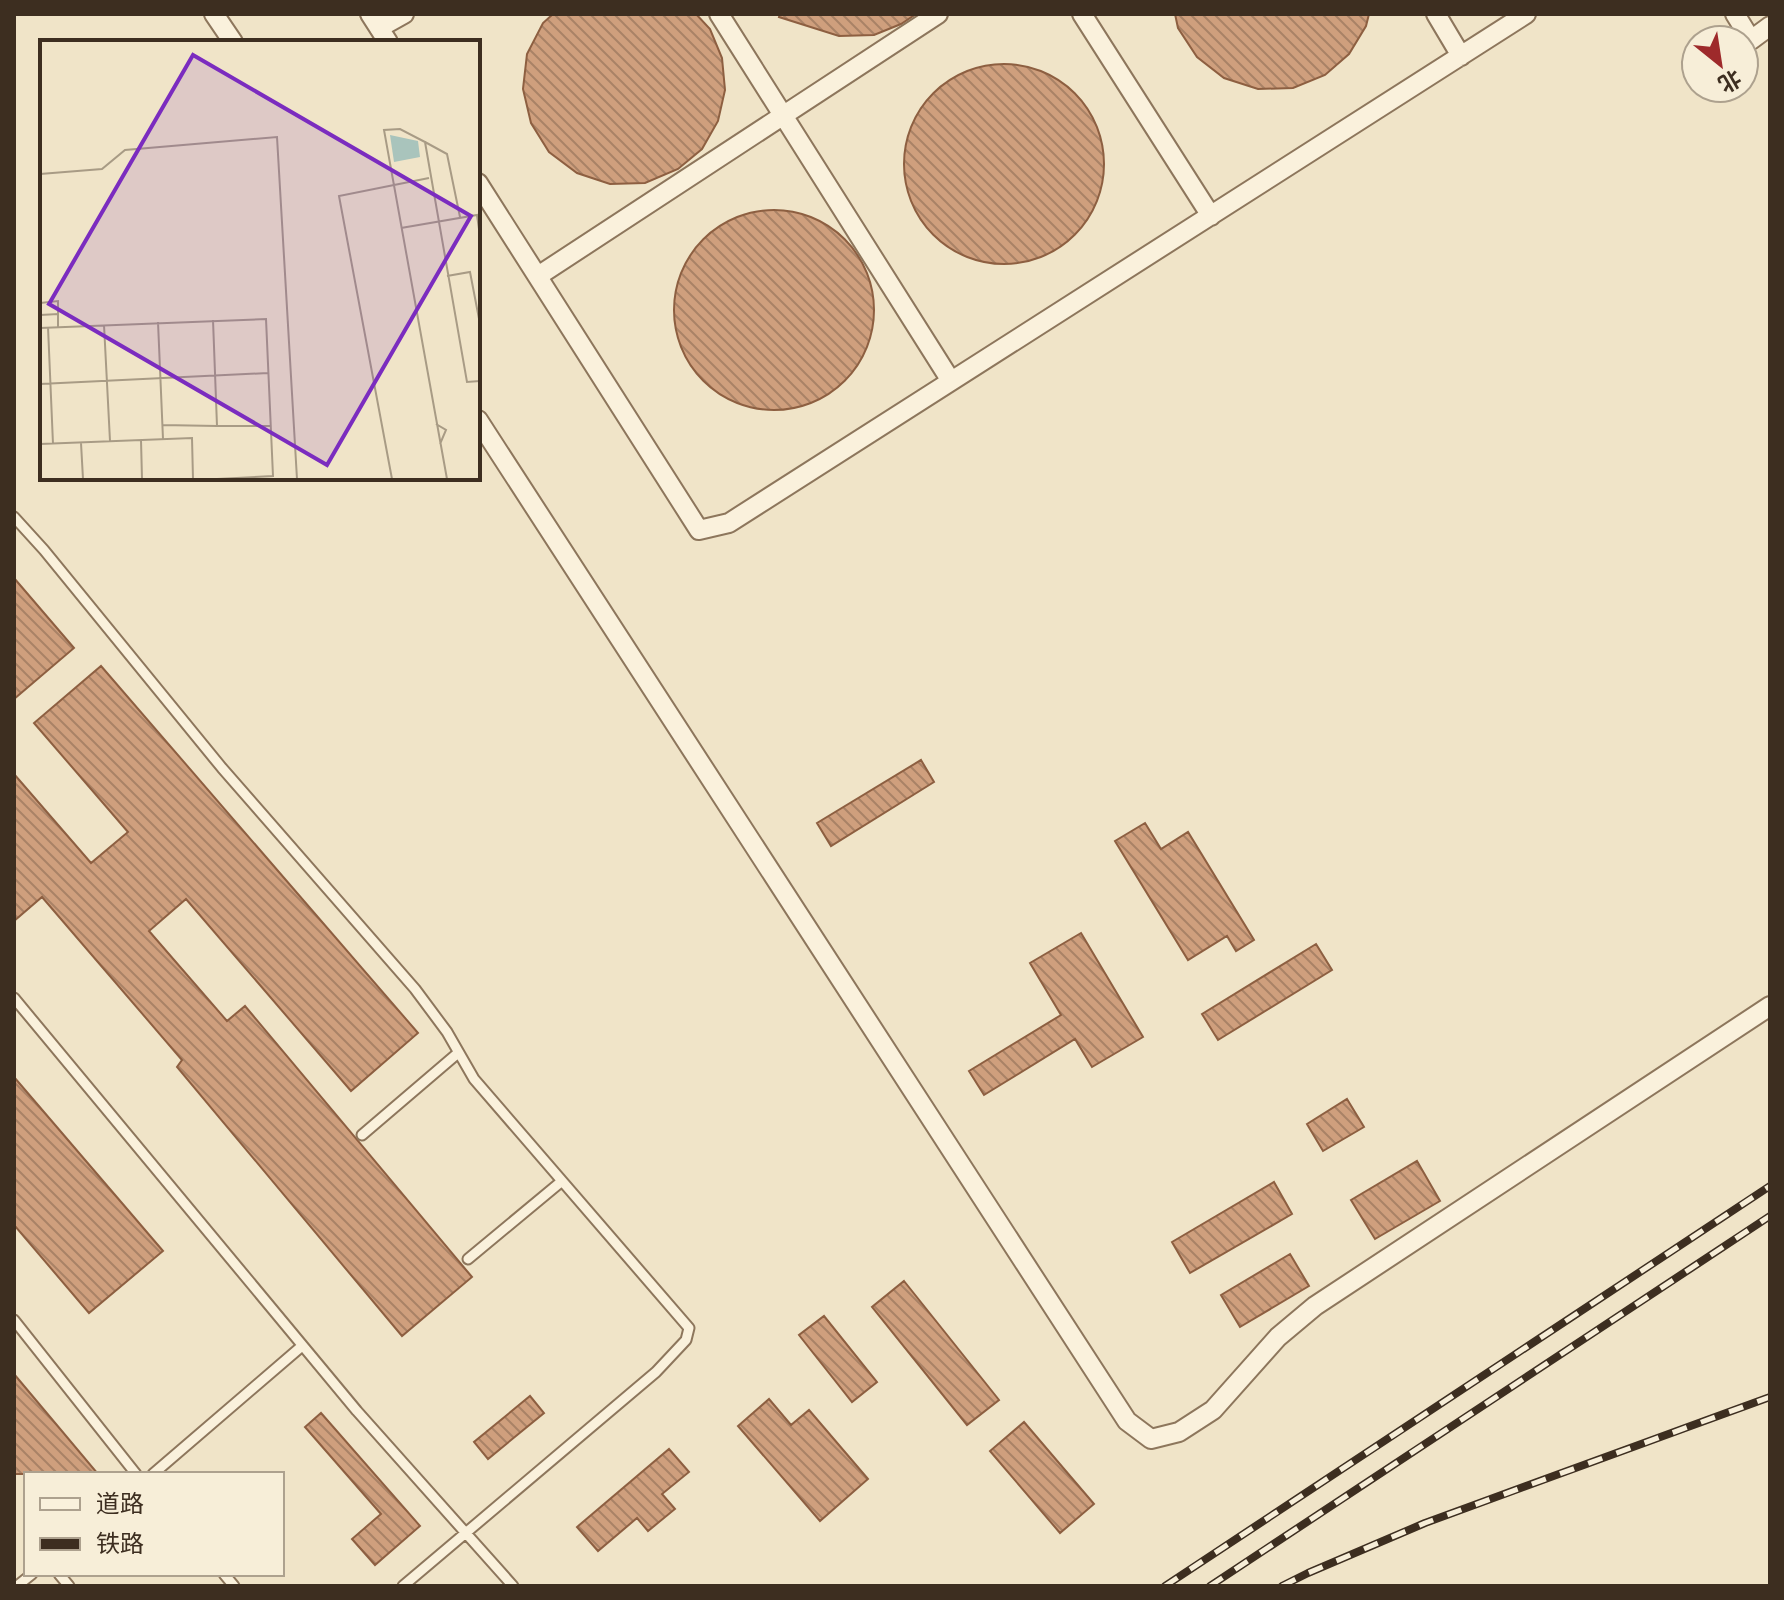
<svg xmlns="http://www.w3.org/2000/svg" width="1784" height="1600" viewBox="0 0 1784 1600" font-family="'Zilla Slab','Noto Sans SC',serif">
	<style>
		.building { fill: url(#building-back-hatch); stroke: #8d5f41; stroke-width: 2 }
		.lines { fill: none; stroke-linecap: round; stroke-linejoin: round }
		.lane-casing { stroke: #8d765c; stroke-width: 13 }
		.street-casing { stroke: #8d765c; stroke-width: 22 }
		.lane { stroke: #faf1dc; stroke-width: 9 }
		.street { stroke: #faf1dc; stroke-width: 18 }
		.rail-casing { stroke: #3d2e20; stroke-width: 8 }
		.rail { stroke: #f7eed8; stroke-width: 5; stroke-dasharray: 15; stroke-linecap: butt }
		.inset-road { fill: none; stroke: #a89b85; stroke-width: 2 }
		.view { fill: #7b2cbf; fill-opacity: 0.15; stroke: #7b2cbf; stroke-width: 4 }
		.inset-edge { fill: none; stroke: #3d2e20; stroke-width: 4 }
	</style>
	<defs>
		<pattern id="building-back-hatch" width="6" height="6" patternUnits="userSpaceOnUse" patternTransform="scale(2)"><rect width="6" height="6" fill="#cf9f7d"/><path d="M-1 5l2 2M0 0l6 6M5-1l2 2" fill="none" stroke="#a98266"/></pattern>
	</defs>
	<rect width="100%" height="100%" fill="#f0e4c8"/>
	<!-- building -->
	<path class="building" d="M553,14H696L710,29L722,58L725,90L718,121L702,149L678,169L645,183L610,184L577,173L549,152L531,123L523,89L527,54L543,23Z
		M780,14H916L901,24L874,35L839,36L779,17Z
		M1175,14H1369L1366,26L1349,54L1325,75L1293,88L1258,89L1224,78L1197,57L1178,28Z
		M904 164a100 100 0 1 1 200 0a100 100 0 1 1-200 0Z
		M674 310a100 100 0 1 1 200 0a100 100 0 1 1-200 0Z
		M14,578L74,648L14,699Z
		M101,666L418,1033L351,1091L186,899L149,931L227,1021L245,1006L472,1277L402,1336L177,1067L182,1060L42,897L14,921V774L91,863L128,832L34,723Z
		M921,760L934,782L831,846L817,823Z
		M1145,823L1161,849L1188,832L1254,940L1236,951L1227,936L1188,960L1115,841Z
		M1081,933L1143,1037L1092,1067L1075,1039L984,1095L969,1071L1061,1015L1030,963Z
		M1316,944L1332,970L1218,1040L1202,1014Z
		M14,1077L163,1251L89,1313L14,1225Z
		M1347,1099L1364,1127L1323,1151L1307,1124Z
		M1417,1161L1440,1201L1375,1239L1351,1200Z
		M1274,1182L1292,1214L1190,1273L1172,1242Z
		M1290,1254L1309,1286L1240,1327L1221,1295Z
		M904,1281L999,1400L967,1425L872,1307Z
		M824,1316L877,1382L852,1402L799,1335Z
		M14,1374L98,1474H14Z
		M530,1396L544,1413L488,1459L474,1442Z
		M769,1399L791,1425L809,1410L868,1479L820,1521L738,1426Z
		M321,1413L420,1526L375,1565L352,1539L381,1514L305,1427Z
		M1024,1422L1094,1504L1060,1533L990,1451Z
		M669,1449L689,1472L662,1494L675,1509L648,1531L637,1518L598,1551L577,1527Z"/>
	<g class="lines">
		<!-- lane casing -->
		<g class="lane-casing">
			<path id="lane" d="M14,517L44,550L222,768L415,989L447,1032L474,1079L689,1328L686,1340L656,1372L403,1586
				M14,998L357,1411L513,1586
				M362,1135L458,1053
				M468,1259L562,1181
				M14,1320L136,1474
				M153,1474L302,1346
				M59,1574L69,1586
				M224,1574L234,1586
				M17,1586L32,1574"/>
		</g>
		<!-- street casing -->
		<g class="street-casing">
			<path id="street" d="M214,14L233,42
				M370,14L388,42
				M719,14L951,381
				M1082,14L1211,216
				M1436,14L1461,56
				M1735,14L1751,40L1770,26
				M379,28L404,14
				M478,183L699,530L729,523L1526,14
				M538,276L938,14
				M478,420L1127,1421L1151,1439L1179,1432L1213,1410L1278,1337L1315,1306L1770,1006"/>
		</g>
		<!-- lane -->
		<use href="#lane" class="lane"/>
		<!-- street -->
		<use href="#street" class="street"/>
		<!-- rail casing -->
		<g class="rail-casing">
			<path id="rail" d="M1165,1586L1770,1186
				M1210,1586L1770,1216
				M1282,1586L1308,1573L1425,1523L1770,1397"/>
		</g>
		<!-- rail -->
		<use href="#rail" class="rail"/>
	</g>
	<!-- overview -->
	<g transform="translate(40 40)">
		<rect width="440" height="440" fill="#f0e4c8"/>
		<path d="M350,95L378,101L380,117L354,122Z" fill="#a9c4bc"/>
		<path class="inset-road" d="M385,102L407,114L420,177M0,134L62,129L85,110L237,97L257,439M361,188L437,175L440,196M407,236L430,232L440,284M0,263L18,261V274M0,275L18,274V287M173,280L177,386H230M118,282L123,399M64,285L70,401M8,287L13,404M0,288L226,279L233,436L177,439M0,344L228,333M396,384L406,390L400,404M122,385L177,386M101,400L102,439M41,403L43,439M0,404L152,398L153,439M352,439L299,156L389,138M407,439L344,90L360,89L385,102L427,342L440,341"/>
		<path class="view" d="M153,15L431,176L287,425L9,264Z"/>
		<rect width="440" height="440" class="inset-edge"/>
	</g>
	<!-- border -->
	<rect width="1784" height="1600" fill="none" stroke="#3d2e20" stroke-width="32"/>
	<!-- legend -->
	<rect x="24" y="1472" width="260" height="104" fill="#f7eed8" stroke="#ada18e" stroke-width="2"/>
	<rect x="40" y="1498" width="40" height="12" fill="#faf1dc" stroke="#ada18e" stroke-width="2"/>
	<text x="96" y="1512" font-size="24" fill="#3d2e20">道路</text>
	<rect x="40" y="1538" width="40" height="12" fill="#3d2e20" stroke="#ada18e" stroke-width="2"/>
	<text x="96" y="1552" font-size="24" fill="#3d2e20">铁路</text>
	<!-- north arrow -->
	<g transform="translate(1720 64) rotate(150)"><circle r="38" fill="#f7eed8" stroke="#ada18e" stroke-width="2"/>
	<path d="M0-6L14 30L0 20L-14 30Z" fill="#9e2a2b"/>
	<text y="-12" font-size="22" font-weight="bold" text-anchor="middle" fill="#3d2e20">北</text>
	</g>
</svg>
